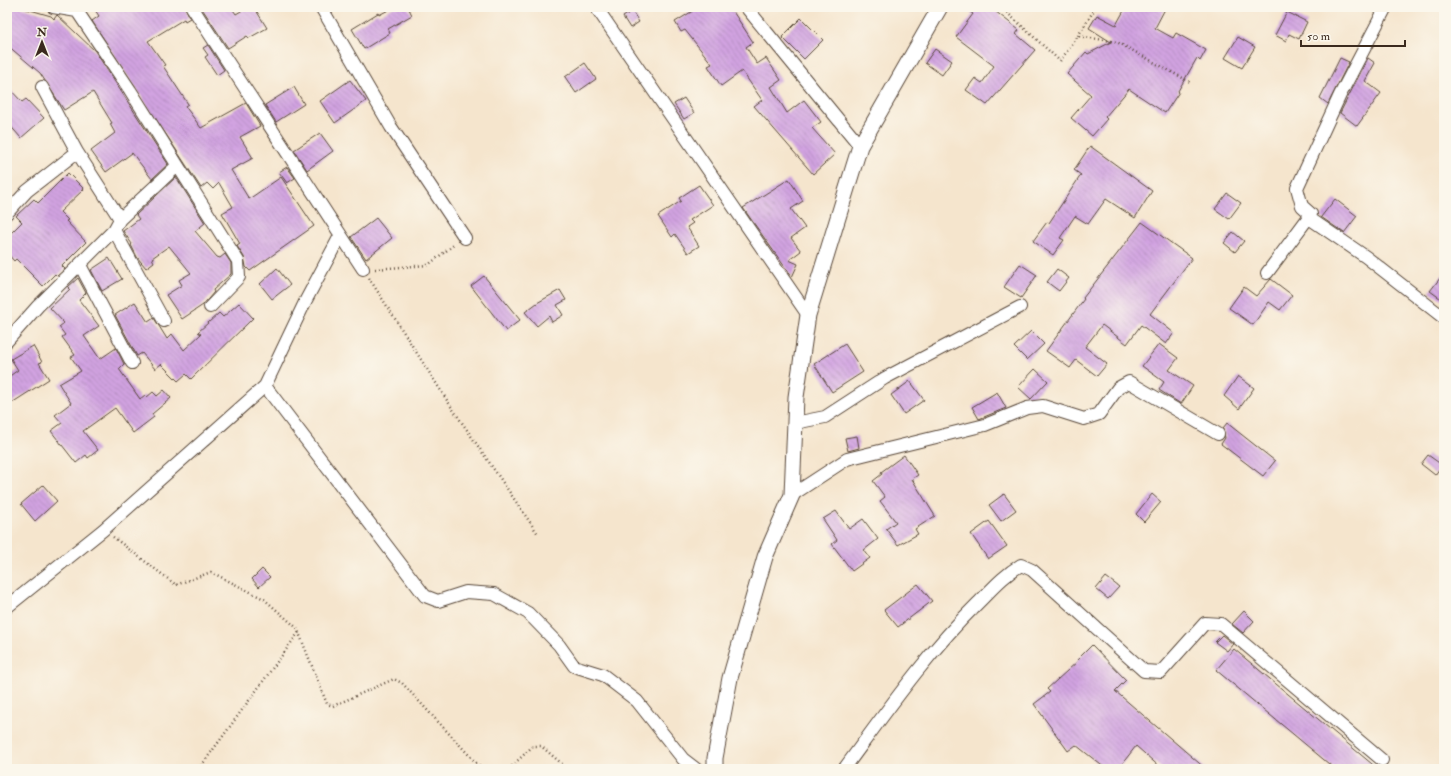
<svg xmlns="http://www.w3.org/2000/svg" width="1451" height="776" viewBox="0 0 1451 776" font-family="'IM FELL Double Pica',serif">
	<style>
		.building { fill: url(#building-back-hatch) }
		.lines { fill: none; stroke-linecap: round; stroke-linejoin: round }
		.minor-casing { stroke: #574638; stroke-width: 14 }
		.tertiary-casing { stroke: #574638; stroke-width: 17 }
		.path { stroke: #574638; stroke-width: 2.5; stroke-dasharray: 1 3; stroke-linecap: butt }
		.minor { stroke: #fff; stroke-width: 12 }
		.tertiary { stroke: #fff; stroke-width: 15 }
	</style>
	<defs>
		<pattern id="building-back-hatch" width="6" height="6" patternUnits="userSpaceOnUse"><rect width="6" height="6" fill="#d1a3e1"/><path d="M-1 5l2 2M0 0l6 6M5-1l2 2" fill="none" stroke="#ab85b6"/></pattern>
	</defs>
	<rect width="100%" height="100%" fill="#fbf7ec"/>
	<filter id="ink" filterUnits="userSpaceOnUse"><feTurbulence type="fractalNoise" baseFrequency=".025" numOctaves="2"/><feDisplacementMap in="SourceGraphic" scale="8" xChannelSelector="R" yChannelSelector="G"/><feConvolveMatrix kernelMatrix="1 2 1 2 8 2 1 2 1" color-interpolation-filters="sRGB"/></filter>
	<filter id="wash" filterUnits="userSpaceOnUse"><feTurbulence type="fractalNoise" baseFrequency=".012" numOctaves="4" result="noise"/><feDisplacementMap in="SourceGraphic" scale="16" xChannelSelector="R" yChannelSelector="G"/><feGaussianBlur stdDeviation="0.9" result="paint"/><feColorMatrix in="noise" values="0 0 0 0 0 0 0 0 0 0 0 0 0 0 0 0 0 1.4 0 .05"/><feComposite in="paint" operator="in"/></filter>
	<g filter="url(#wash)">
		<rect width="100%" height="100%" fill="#f5e5cd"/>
		<g id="blocks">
			<!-- building -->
			<path class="building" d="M7,7H20L51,16L54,19L57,15L95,51L168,164L152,179L132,153L106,172L91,151L115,133L110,124L112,123L93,92L64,110L40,73L7,45Z
				M93,7H185L190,18L185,21L184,19L148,41L165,65L163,66L188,104L185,106L201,128L246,103L260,126L240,137L253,158L231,170L249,199L281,177L314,226L250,271L246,267L244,257L237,246L240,244L222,213L233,207L219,183L213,189L207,183L201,188L92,21L99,16Z
				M201,7H231L236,14L248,7H254L267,28L249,38L247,36L228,48Z
				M394,7H408L412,15L388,29L390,33L364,49L352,29L378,13L379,15Z
				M699,7H730L753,42L746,47L757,64L766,58L781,80L771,87L787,113L804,100L821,122L812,128L835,154L813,174L754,106L762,100L742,71L721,86L708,66L712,64L685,30L681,32L675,22Z
				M964,7H990L1019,30L1016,34L1035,50L987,105L966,90L975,78L982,83L994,66L956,37L973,14Z
				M1126,7H1166L1155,28L1173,38L1176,33L1206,50L1200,61L1197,58L1178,91L1179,92L1165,113L1129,89L1105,117L1107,119L1092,136L1071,118L1091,95L1067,74L1086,52L1088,54L1111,42L1089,28L1097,15L1116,25Z
				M632,11L639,22L630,28L623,17Z
				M1287,12L1307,22L1299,39L1289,34L1286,41L1275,35Z
				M801,18L823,40L804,59L782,37Z
				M1238,37L1255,47L1242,68L1225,58Z
				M208,45L224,70L217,75L205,57L208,55L203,48Z
				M935,49L952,61L942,75L925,63Z
				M1340,58L1349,62L1328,104L1320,98Z
				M1368,58L1375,63L1365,81L1381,93L1357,126L1340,113Z
				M585,63L596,79L576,93L565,77Z
				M350,80L366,101L335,123L320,101Z
				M7,86L22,102L26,99L44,118L21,138L7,122Z
				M294,87L304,104L276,122L265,105Z
				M684,98L694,113L684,119L674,104Z
				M320,133L333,151L307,170L294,150Z
				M1090,146L1152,191L1135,218L1106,199L1088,224L1075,216L1060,238L1064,240L1053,255L1033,241L1047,222L1049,223L1081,175L1074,170Z
				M287,167L295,178L287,183L279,172Z
				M68,173L84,189L60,212L68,220L66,221L86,242L62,266L65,269L57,276L55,274L43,286L16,259L14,261L7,253V237L22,222L16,216L34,199L38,203Z
				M176,177L205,223L195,231L217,257L220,258L225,254L231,263V274L213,290L214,292L203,305L182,319L166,295L182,285L179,280L191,273L169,246L152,258L154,262L146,268L137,257L131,245L132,244L123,231L139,219L136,215Z
				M789,179L803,201L791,209L805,228L791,238L801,251L789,260L798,264L792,277L743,208Z
				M699,185L713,205L690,220L693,223L687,227L699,246L688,253L675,234L672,237L658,216L681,201L679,198Z
				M1227,193L1241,203L1229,219L1215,209Z
				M1335,199L1357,216L1344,233L1321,217Z
				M376,218L392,238L366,259L351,237Z
				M1142,222L1192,258L1150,314L1174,333L1166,344L1141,325L1127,344L1102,325L1085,347L1107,364L1097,376L1076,360L1070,368L1046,351L1084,299L1083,298Z
				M1233,232L1244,241L1235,252L1224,243Z
				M109,258L122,279L102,291L91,270Z
				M1020,264L1037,275L1021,298L1004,287Z
				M277,268L290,285L272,299L260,284Z
				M1057,269L1069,278L1059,291L1047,282Z
				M1444,273V301L1430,291Z
				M484,276L520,320L506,331L471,286Z
				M78,278L86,293L79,300L99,326L84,336L100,359L116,348L124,364L119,369L140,399L145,395L147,397L153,392L157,396L164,390L171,398L152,414L154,417L133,433L115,408L83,431L98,450L88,458L86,455L76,463L51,431L62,423L55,415L71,403L59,384L81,371L71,357L75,355L62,337L65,335L59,327L64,323L50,308L70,289L68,287Z
				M1271,279L1292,295L1280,310L1269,302L1253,325L1229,308L1244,287L1256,296Z
				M560,290L566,300L557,305L563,315L552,322L549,316L537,326L525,312L537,303Z
				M135,302L148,322L154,318L167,339L172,334L184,350L201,334L198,332L219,313L223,317L239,303L253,318L191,379L186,374L178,381L161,364L155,369L142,353L137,356L115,315Z
				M1031,331L1044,344L1027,360L1014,347Z
				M845,344L863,372L832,392L814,364Z
				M1159,344L1178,358L1169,370L1193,386L1181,404L1159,390L1164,382L1142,366Z
				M33,346L42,362L39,363L49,379L7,406V378L18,370L11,359Z
				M1035,369L1048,381L1031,399L1018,387Z
				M1238,376L1254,388L1239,409L1224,396Z
				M910,381L924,400L904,414L891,395Z
				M997,392L1006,408L979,419L972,407Z
				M1227,423L1275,461L1263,476L1221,444L1225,438L1223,428Z
				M857,436L859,448L848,451L845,438Z
				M904,455L918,475L912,479L935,516L915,529L918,534L898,545L886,529L896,522L880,501L885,497L873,481L882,474L881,472Z
				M1428,455L1442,465L1435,475L1421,464Z
				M43,485L57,501L35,521L21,504Z
				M1004,494L1016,510L1001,521L989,505Z
				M1152,494L1161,502L1144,522L1136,514Z
				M836,511L849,529L863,519L878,539L864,550L870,558L852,571L832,544L837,540L823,519Z
				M989,521L1007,546L988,559L971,534Z
				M262,569L270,577L259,587L252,579Z
				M1106,577L1119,587L1108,599L1096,589Z
				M918,584L932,601L898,627L884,610Z
				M1244,611L1254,621L1243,633L1232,624Z
				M1222,635L1233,644L1227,651L1215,642Z
				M1092,645L1126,680L1115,691L1206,769H1162L1136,746L1118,769H1106L1076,745L1068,751L1034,704L1050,692L1047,689L1078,661L1077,660Z
				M1234,649L1378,769H1335L1216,670Z"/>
		</g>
	</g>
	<g filter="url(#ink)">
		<use href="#blocks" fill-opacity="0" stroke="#574638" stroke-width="1"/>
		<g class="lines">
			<!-- minor casing -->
			<g class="minor-casing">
				<path id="minor" d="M53,7L77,11L130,90L238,261L239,277L210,307
					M192,7L363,269
					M321,7L391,127L465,238
					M596,7L808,315
					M746,7L860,146
					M42,87L77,152L120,219
					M7,213L27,191L77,152
					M1309,218L1366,257L1444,318
					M114,230L164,321
					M80,265L132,363
					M1267,273L1311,214L1302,206L1297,188L1340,95L1386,7
					M7,341L38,306L114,230L120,219L177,166
					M265,386L425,596L438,601L466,592L494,594L528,613L559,645L574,666L603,675L637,701L683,759L696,769
					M795,423L825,417L885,378L1020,307
					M792,495L847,459L985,425L1027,408L1043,406L1084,419L1099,414L1118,388L1129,382L1218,434
					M7,607L103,530L265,386L306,300L340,236
					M844,769C886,712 927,653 978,603C992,589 1004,575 1021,565L1032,570L1144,671L1161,672L1205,623L1221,624L1382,760"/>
			</g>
			<!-- tertiary casing -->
			<g class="tertiary-casing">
				<path id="tertiary" d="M715,769V758L730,678L765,557L792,495L796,397L808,315L860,146L940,7"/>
			</g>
			<!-- path -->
			<path class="path" d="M1001,7L1060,61L1078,36L1117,42L1190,82
				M1078,36L1096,7
				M375,269L428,265L455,244
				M369,278L450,405L538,534
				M113,537L176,585L211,572L264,599L297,628L327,704L333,706L394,679L402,683L482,769
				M199,769L299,632
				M509,769L533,746H541L568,769"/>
			<!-- minor -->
			<use href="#minor" class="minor"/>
			<!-- tertiary -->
			<use href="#tertiary" class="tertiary"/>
		</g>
	</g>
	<!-- margin -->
	<rect width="1451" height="776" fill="none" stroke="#fbf7ec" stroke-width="24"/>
	<!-- north arrow -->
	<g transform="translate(42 42)" stroke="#fbf7ec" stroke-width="3" paint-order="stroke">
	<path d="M0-3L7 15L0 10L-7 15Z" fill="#3b2a1e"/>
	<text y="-6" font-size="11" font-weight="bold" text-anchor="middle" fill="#3b2a1e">N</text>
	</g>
	<!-- scale -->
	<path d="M1301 40v6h104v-6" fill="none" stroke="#3b2a1e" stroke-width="2"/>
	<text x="1307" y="40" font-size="12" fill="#3b2a1e" stroke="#fbf7ec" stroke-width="3" paint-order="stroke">50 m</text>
</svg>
